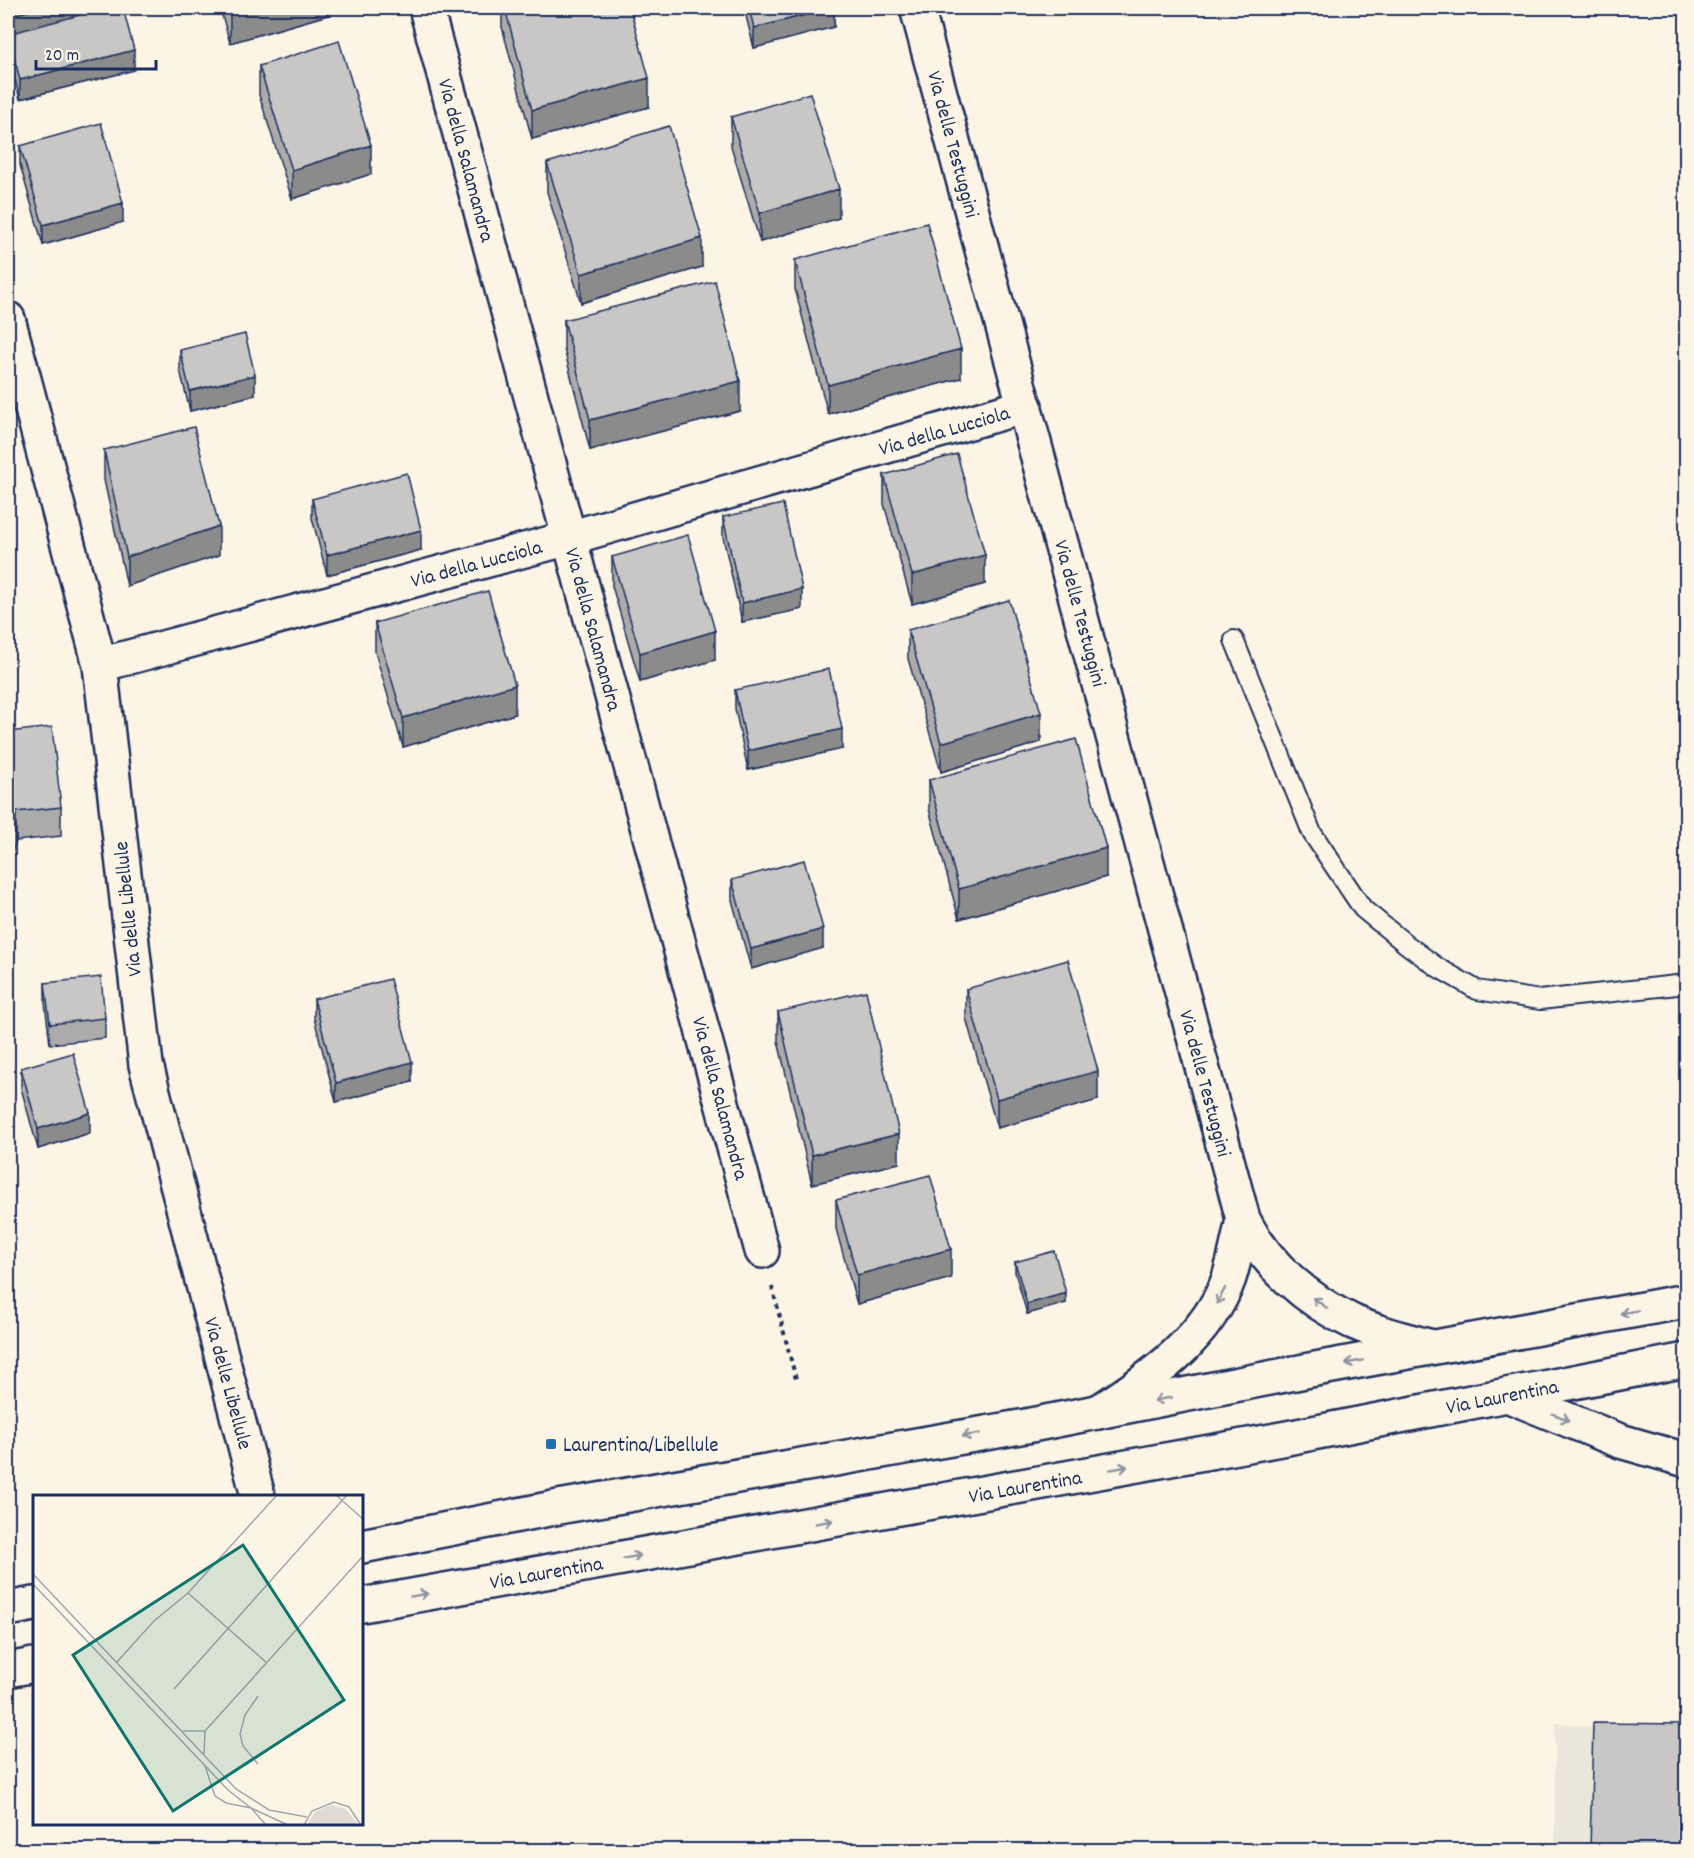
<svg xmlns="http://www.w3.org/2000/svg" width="1694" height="1858" viewBox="0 0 1694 1858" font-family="Dekko,sans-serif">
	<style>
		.built { fill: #ece7dc }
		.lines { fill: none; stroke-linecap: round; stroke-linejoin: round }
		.service-casing { stroke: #1b2f5e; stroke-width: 22 }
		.minor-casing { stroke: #1b2f5e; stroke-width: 38 }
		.secondary-casing { stroke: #1b2f5e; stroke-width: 38 }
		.path { stroke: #1b2f5e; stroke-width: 4; stroke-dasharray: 4.5 4.5; stroke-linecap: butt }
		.service { stroke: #fcf5e5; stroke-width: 18 }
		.minor { stroke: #fcf5e5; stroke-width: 33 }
		.secondary { stroke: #fcf5e5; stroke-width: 33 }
		.wall { fill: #acabaa; stroke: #1b2f5e; stroke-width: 1.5 }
		.shaded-wall { fill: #8c8b8b; stroke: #1b2f5e; stroke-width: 1.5 }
		.building { fill: #c8c7c6; stroke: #1b2f5e; stroke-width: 1.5 }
		.oneway { stroke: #8c92a2 }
		.poi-dot { fill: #1f6fb2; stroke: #fcf5e5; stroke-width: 2 }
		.labels { text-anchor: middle; stroke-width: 6; stroke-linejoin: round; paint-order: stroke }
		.street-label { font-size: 21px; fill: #1b2f5e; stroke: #fcf5e5 }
		.poi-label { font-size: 21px; fill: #1b2f5e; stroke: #fcf5e5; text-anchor: start }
		.inset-road { fill: none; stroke: #a2a6af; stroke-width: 1.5 }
		.view { fill: #0f766e; fill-opacity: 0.15; stroke: #0f766e; stroke-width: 3 }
		.inset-edge { fill: none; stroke: #1b2f5e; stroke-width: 3 }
	</style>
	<rect width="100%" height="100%" fill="#fcf5e5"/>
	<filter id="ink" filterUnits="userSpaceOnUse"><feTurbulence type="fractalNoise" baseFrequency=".0167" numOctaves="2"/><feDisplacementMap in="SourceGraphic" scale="12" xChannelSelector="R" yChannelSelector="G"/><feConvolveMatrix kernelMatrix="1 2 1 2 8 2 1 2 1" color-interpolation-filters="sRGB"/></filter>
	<g filter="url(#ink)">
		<!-- built -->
		<path class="built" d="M1555,1723L1686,1737V1850H1555Z"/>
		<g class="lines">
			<!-- service casing -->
			<g class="service-casing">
				<path id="service" d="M1234,640L1312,833L1363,909L1406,944L1437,967L1477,990L1540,1000L1686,984"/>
			</g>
			<!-- minor casing -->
			<g class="minor-casing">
				<path id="minor" d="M426,8L762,1251
					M917,8L1243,1219
					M8,319L100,665L146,1065L258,1496
					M100,665L569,538L1025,406
					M1507,1395L1620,1441L1686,1460
					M1098,1412C1149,1380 1208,1338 1229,1278C1235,1259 1239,1239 1243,1219C1265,1264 1308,1301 1353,1322C1378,1333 1405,1340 1432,1347"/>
			</g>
			<!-- secondary casing -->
			<g class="secondary-casing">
				<path id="secondary" d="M362,1546L564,1506L1026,1426L1310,1370L1686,1301
					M362,1605L1287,1438L1686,1360
					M8,1609L34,1604
					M8,1670L34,1665"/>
			</g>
			<!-- path -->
			<path class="path" d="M772,1287L796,1379"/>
			<!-- service -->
			<use href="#service" class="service"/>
			<!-- minor -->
			<use href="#minor" class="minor"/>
			<!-- secondary -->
			<use href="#secondary" class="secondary"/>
		</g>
		<!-- wall -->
		<path class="wall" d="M8,8L134,70L20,99L8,53Z
			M220,8H328V15L230,43Z
			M502,8H630L649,107L532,139L502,27Z
			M744,8H834V27L754,48Z
			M259,66L371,174L292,199L259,95Z
			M731,117L839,218L760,242L731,146Z
			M20,146L123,222L43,245L20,165Z
			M547,163L702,267L581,303L547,192Z
			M795,260L961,378L828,414L795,289Z
			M564,320L740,411L590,450L564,349Z
			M180,350L255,395L190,411L180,370Z
			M104,450L219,555L127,586L104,480Z
			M884,475L985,584L912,604L884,504Z
			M312,499L421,550L327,575L312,518Z
			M723,517L802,609L742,622L723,537Z
			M612,557L715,660L640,682L612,586Z
			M375,623L515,714L403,747L375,652Z
			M908,630L1041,742L941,772L908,659Z
			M735,690L842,749L748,770L735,709Z
			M8,732L61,807V836L16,841Z
			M929,780L1106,877L959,919L929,809Z
			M732,880L823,948L751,969L732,900Z
			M45,983L105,1018V1038L50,1044L45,1003Z
			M966,989L1098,1100L997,1128L966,1018Z
			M314,999L412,1082L336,1102L314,1018Z
			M778,1012L899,1163L812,1184L778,1041Z
			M21,1068L90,1133L38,1149L21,1088Z
			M836,1200L951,1278L857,1304L836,1229Z
			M1015,1262L1066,1303L1027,1314L1015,1272Z"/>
		<!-- shaded-wall -->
		<path class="shaded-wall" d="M39,8H110L8,36V16Z
			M253,8H328V15L230,43V14Z
			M834,8V27L754,48V28Z
			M134,50V70L20,99V80Z
			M649,78V107L532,139V110Z
			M371,145V174L292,199V170Z
			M839,189V218L760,242V213Z
			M123,203V222L43,245V225Z
			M702,238V267L581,303V274Z
			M961,349V378L828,414V385Z
			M255,375V395L190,411V391Z
			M740,381V411L590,450V420Z
			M219,526V555L127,586V557Z
			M421,530V550L327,575V555Z
			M985,555V584L912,604V575Z
			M802,589V609L742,622V603Z
			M715,631V660L640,682V653Z
			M515,685V714L403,747V718Z
			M1041,713V742L941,772V743Z
			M842,729V749L748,770V751Z
			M16,812V841L8,866V837Z
			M1106,848V877L959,919V889Z
			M823,929V948L751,969V949Z
			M412,1062V1082L336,1102V1083Z
			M1098,1071V1100L997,1128V1099Z
			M90,1113V1133L38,1149V1129Z
			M899,1134V1163L812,1184V1155Z
			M951,1249V1278L857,1304V1275Z
			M1066,1293V1303L1027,1314V1304Z"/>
		<!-- building -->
		<path class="building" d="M8,8H39L8,16Z
			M106,8H123L134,50L20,80L8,34Z
			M228,8H253L230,14Z
			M505,8H630L649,78L532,110Z
			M749,8H832L754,28Z
			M339,41L371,145L292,170L259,66Z
			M810,93L839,189L760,213L731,117Z
			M101,123L123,203L43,225L20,146Z
			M669,126L702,238L581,274L547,163Z
			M927,223L961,349L828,385L795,260Z
			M715,281L740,381L590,420L564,320Z
			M245,334L255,375L190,391L180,350Z
			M194,427L219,526L127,557L104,450Z
			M957,454L985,555L912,575L884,475Z
			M407,473L421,530L327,555L312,499Z
			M783,504L802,589L742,603L723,517Z
			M688,535L715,631L640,653L612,557Z
			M488,591L515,685L403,718L375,623Z
			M1009,600L1041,713L941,743L908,630Z
			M829,669L842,729L748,751L735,690Z
			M52,727L61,807L16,812L8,837V732Z
			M1076,739L1106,848L959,889L929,780Z
			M804,860L823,929L751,949L732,880Z
			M1068,960L1098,1071L997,1099L966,989Z
			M101,977L105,1018L50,1024L45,983Z
			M390,979L412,1062L336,1083L314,999Z
			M866,991L899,1134L812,1155L778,1012Z
			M73,1053L90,1113L38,1129L21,1068Z
			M930,1175L951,1249L857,1275L836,1200Z
			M1054,1251L1066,1293L1027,1304L1015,1262Z
			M1593,1723L1686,1724V1851H1590Z"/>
		<!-- one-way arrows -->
		<defs><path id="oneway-shaft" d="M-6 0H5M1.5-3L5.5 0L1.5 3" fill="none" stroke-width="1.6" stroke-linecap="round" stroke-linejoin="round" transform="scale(1.5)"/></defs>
		<g class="oneway">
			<use href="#oneway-shaft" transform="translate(1221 1296) rotate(117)"/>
			<use href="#oneway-shaft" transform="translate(1320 1303) rotate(-144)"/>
			<use href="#oneway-shaft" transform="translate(1629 1312) rotate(170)"/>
			<use href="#oneway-shaft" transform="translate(1354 1362) rotate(170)"/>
			<use href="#oneway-shaft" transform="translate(1163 1399) rotate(169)"/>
			<use href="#oneway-shaft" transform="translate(1561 1417) rotate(22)"/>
			<use href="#oneway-shaft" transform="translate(971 1435) rotate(170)"/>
			<use href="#oneway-shaft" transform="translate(1119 1468) rotate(-10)"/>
			<use href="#oneway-shaft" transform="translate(824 1522) rotate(-10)"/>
			<use href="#oneway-shaft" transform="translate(632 1557) rotate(-10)"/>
			<use href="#oneway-shaft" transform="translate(419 1595) rotate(-10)"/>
		</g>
	</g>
	<!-- markers -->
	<rect class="poi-dot" x="545" y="1438" width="12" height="12" rx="3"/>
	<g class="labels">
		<!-- street labels -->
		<g class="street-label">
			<text transform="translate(954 144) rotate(75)" y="7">Via delle Testuggini</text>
			<text transform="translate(467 160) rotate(75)" y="7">Via della Salamandra</text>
			<text transform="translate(944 430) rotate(-16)" y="7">Via della Lucciola</text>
			<text transform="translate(476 563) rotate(-15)" y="7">Via della Lucciola</text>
			<text transform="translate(1081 613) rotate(75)" y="7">Via delle Testuggini</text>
			<text transform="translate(594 629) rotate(75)" y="7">Via della Salamandra</text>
			<text transform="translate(127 909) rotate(-96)" y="7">Via delle Libellule</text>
			<text transform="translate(1206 1083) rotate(75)" y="7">Via delle Testuggini</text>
			<text transform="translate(721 1098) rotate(75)" y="7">Via della Salamandra</text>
			<text transform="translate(229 1383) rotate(75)" y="7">Via delle Libellule</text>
			<text transform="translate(1502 1396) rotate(-11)" y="7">Via Laurentina</text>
			<text transform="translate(1025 1486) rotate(-10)" y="7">Via Laurentina</text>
			<text transform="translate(546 1572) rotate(-10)" y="7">Via Laurentina</text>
		</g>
		<!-- poi labels -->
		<g class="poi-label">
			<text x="563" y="1451">Laurentina/Libellule</text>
		</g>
	</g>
	<!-- overview -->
	<g transform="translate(33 1495)">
		<rect width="330" height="330" fill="#fcf5e5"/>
		<path d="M297,310L313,314L325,330H274L282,317Z" fill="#dfdbd4"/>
		<path class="inset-road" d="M303,0L330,24M0,79L203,294L236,315L274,322M0,89L195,295L218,313L255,330M155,98L234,168M83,168L121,126L155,98L244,0M141,194L314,0M225,201L212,220L207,239L210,251L225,269M150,236H172L171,260M172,236L330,61M172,271L182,301L193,308L218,313L233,330M271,330L279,316L301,307L316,312L328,330"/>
		<path class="view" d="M210,50L311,205L140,316L40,160Z"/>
		<rect width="330" height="330" class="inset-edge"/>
	</g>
	<!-- margin -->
	<rect width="1694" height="1858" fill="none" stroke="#fcf5e5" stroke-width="30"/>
	<rect x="15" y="15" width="1664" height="1828" fill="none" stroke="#1b2f5e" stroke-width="2" filter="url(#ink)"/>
	<!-- scale -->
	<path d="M36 60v9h120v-9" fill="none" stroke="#1b2f5e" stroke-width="3"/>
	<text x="45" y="60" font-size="18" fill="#1b2f5e" stroke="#fcf5e5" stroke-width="4.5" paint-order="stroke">20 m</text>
</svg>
